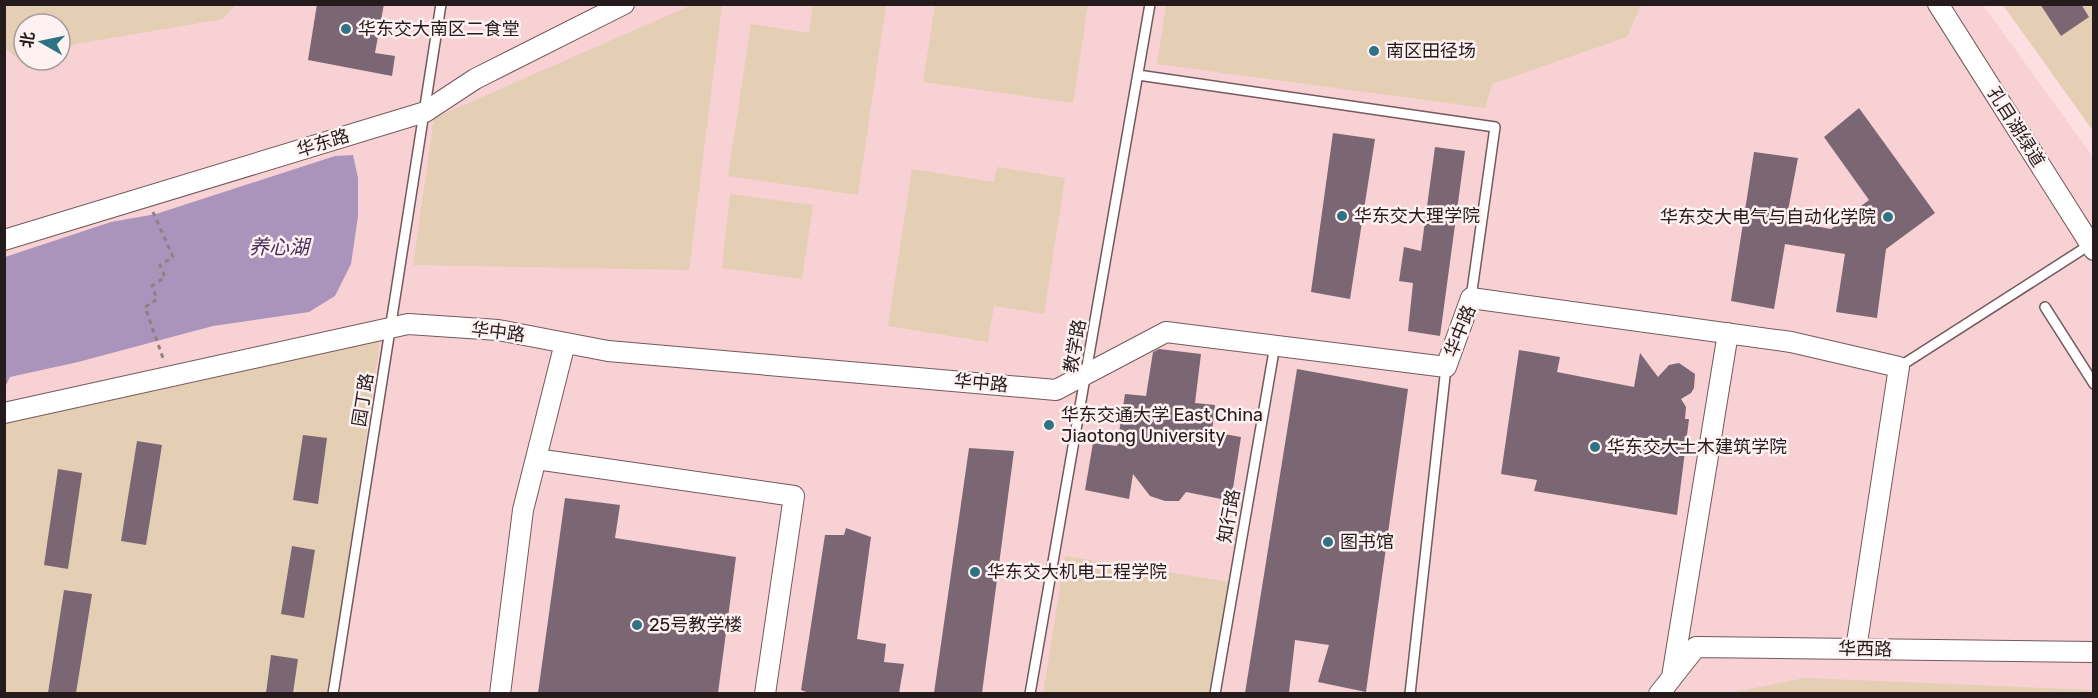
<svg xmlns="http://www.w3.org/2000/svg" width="2098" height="698" viewBox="0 0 2098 698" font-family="Rubik,'Noto Sans SC',sans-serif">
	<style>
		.built { fill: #f8d1d5; fill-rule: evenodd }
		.green { fill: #e4ceb4 }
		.water { fill: #aa94bb }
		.building { fill: #7b6673 }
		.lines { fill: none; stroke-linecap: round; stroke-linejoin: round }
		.lane-casing { stroke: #73595c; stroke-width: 12 }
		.street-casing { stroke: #73595c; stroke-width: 22 }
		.path { stroke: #937e80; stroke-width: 3; stroke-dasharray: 4.5 4.5; stroke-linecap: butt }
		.lane { stroke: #fff; stroke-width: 9 }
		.street { stroke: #fff; stroke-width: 20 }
		.poi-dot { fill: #2f7283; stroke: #fdf1f2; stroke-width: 2 }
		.labels { text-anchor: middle; stroke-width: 5; stroke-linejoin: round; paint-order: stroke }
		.poi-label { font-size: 18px; fill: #261b1c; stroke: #fdf1f2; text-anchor: start }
		.street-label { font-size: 18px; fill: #261b1c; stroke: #fdf1f2 }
		.water-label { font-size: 20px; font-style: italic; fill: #4a2c5f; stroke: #fdf1f2 }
	</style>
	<rect width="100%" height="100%" fill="#fddee1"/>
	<!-- built -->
	<path class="built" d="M4,5H1983L2093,157V693H5ZM24,24H60V60H24Z"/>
	<!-- green -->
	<path class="green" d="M4,5L5,4L236,5L223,19L76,44L60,51V24H24V60H37L25,65L5,48Z
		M692,5H722L689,270L413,265L434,118Z
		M813,5H886L858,195L728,176L751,24L809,33Z
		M935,5H1088L1073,103L923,82Z
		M1166,5V4L1641,5L1627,37L1492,84L1485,108L1157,64Z
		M2003,5H2093V131Z
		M997,167L1065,178L1044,314L994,306L988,342L888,326L912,169L994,182Z
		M730,194L813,205L802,279L722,268Z
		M380,340L329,693L5,694V418Z
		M1065,556L1230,582L1211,693L1043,694Z
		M1805,678L2093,690V693H1729Z"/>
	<!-- water -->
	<path class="water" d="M353,155L358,178V216L351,264L335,296L309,312L213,326L78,362L10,377L5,387V257L111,222L156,214L335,156Z"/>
	<!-- building -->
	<path class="building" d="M317,4H384L375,53L395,56L392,76L308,60Z
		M2040,4H2081L2089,17L2061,36Z
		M1859,108L1935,213L1886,249L1877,318L1836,312L1845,254L1785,244L1774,309L1731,301L1754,152L1798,158L1786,221L1831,229L1869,200L1824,137Z
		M1333,133L1375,139L1350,299L1311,292Z
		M1435,147L1465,151L1440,336L1408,331L1413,283L1399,281L1404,247L1421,251Z
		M1159,349L1201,354L1195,403L1215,405L1212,432L1241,437L1231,501L1186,492L1179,501H1165L1150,496L1133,474L1129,499L1085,490L1093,443L1117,446L1125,394L1146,396L1153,352Z
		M1519,350L1560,357L1557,372L1634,387L1640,353L1658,377L1669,365L1679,363L1695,374L1694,388L1691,393L1681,399L1686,407L1685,419H1689L1677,515L1534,491L1537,480L1501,474Z
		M1297,369L1408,389L1366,692L1318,682L1329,645L1295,640L1289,693H1245Z
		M303,435L327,438L318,504L293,500Z
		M137,441L162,445L146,545L121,541Z
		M969,448L1014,451L982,693H934Z
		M58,469L82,473L68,569L44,565Z
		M565,498L620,505L615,538L736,557L718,693H538Z
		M846,528L871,537L857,639L886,644L884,662L904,664L899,693H809L801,690L825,535H844Z
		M292,546L315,550L304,618L281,614Z
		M64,590L92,594L76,693H48Z
		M271,655L298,659L293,693H266Z"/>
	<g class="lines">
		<!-- lane casing -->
		<g class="lane-casing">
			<path id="lane" d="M1138,75L1495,127L1471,298
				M2045,307L2094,384
				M1899,367L2091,244
				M333,694L441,4
				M1030,694L1150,4
				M1215,694L1275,345
				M1410,694L1446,367"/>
		</g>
		<!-- street casing -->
		<g class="street-casing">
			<path id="street" d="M1938,4L2094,250
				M4,240L425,112L475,79L624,4
				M4,413L408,324L498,330L608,351L1056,390L1166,332L1446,367L1471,298L1791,342L1899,367L1856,649
				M536,459L794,496L765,694
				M1672,677L1728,333
				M500,694L523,510L565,343
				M1659,694L1696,647L2094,652"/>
		</g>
		<!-- path -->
		<path class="path" d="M153,212L173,257L160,265L165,277L152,286L157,299L145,307L164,361"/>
		<!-- lane -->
		<use href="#lane" class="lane"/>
		<!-- street -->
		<use href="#street" class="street"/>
	</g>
	<!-- markers -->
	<g class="poi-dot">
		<circle cx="346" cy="29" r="6"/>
		<circle cx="1374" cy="51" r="6"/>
		<circle cx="1342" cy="216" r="6"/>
		<circle cx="1888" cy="217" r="6"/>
		<circle cx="1049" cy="425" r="6"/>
		<circle cx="1595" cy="447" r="6"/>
		<circle cx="1328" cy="542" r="6"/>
		<circle cx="975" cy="572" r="6"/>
		<circle cx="637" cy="625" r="6"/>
	</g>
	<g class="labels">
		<!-- poi labels -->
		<g class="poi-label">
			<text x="358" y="35">华东交大南区二食堂</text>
			<text x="1386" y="57">南区田径场</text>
			<text x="1354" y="222">华东交大理学院</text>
			<text x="1876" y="223" text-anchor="end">华东交大电气与自动化学院</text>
			<text x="1061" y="421">华东交通大学 East China<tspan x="1061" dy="21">Jiaotong University</tspan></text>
			<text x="1607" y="453">华东交大土木建筑学院</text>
			<text x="1340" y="548">图书馆</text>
			<text x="987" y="578">华东交大机电工程学院</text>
			<text x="649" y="631">25号教学楼</text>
		</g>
		<!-- street labels -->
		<g class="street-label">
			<text transform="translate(2016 127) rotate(58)" y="6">孔目湖绿道</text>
			<text transform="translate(323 143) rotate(-17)" y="6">华东路</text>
			<text transform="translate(1460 331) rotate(-68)" y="6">华中路</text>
			<text transform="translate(498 332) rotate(7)" y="6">华中路</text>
			<text transform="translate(1075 346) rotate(-80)" y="6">教学路</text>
			<text transform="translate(981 383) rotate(5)" y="6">华中路</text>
			<text transform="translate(363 400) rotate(-81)" y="6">园丁路</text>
			<text transform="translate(1229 516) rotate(-80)" y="6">知行路</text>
			<text transform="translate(1865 649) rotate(1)" y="6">华西路</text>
		</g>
		<!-- water labels -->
		<g class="water-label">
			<text x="279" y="254">养心湖</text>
		</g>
	</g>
	<!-- border -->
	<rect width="2098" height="698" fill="none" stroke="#261b1c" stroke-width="12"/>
	<!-- north arrow -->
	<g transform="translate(42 42) rotate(279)"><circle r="28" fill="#fdf1f2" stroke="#a79b9c" stroke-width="1.5"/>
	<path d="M0-4.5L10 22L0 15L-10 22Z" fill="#2f7283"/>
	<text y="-9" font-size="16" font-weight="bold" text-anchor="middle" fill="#261b1c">北</text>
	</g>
</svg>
